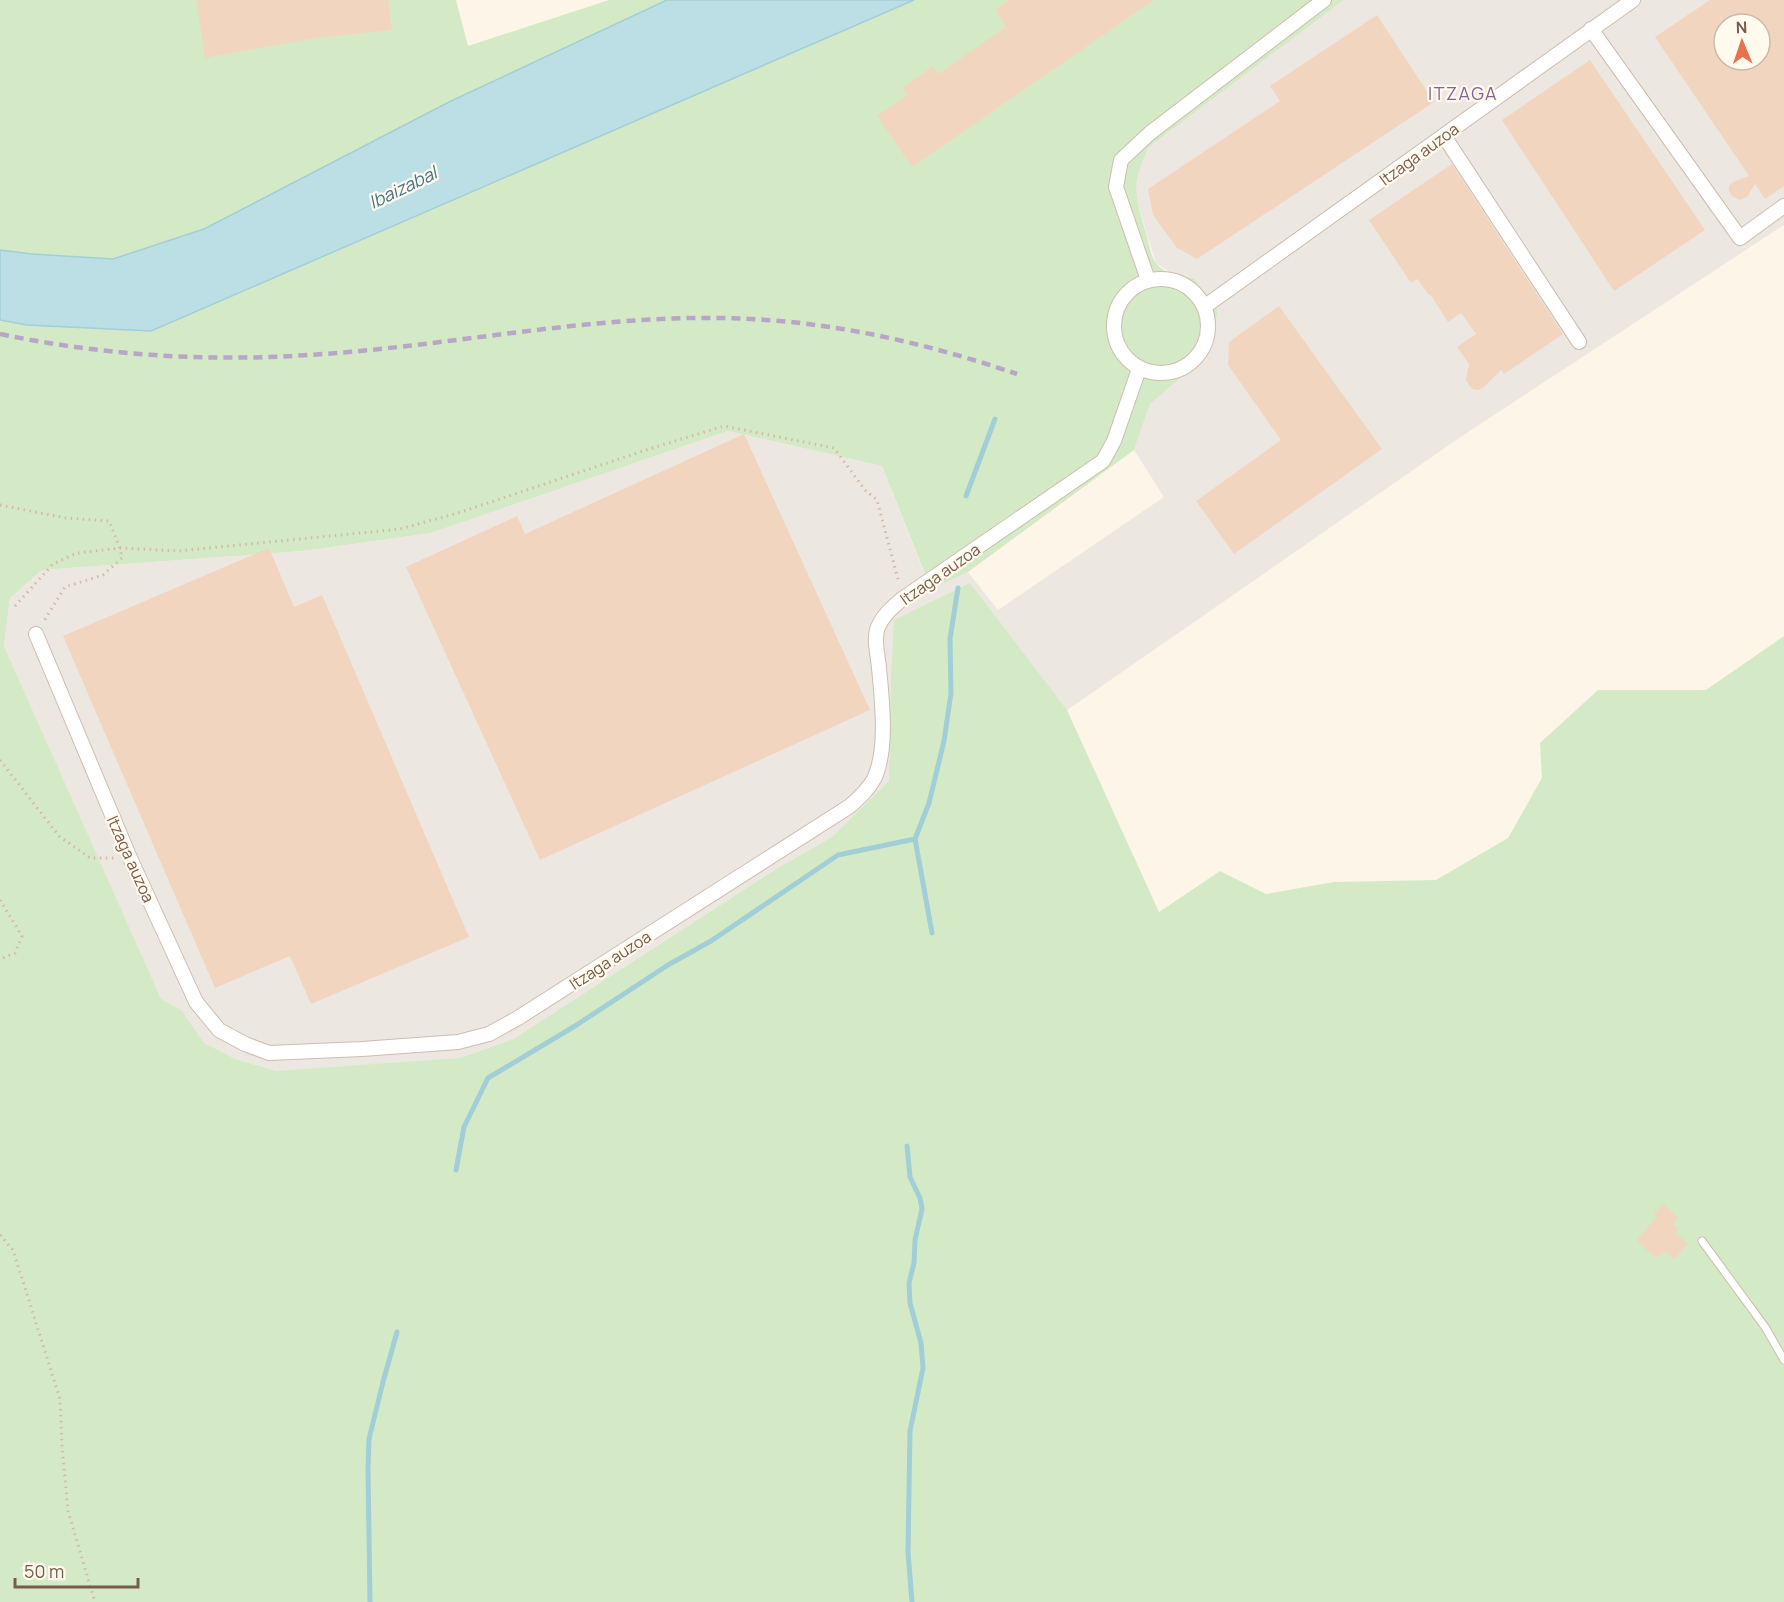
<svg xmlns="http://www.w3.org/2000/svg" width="1784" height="1602" viewBox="0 0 1784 1602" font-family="Manrope,sans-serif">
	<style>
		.industrial { fill: #ede7e1; fill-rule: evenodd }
		.green { fill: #d4eac6 }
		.water { fill: #bcdfe6; stroke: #a2ced8; stroke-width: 1.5 }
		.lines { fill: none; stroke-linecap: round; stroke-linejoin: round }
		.stream { stroke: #a2ced8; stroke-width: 5 }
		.building { fill: #f2d5bf; fill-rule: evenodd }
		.lane-casing { stroke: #cebdae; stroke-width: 9 }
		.street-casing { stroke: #cebdae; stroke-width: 16 }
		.path { stroke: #d7b8a2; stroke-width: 3; stroke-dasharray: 1.5 4.5; stroke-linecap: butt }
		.lane { stroke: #fff; stroke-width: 7 }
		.street { stroke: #fff; stroke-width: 14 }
		.rail { stroke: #b8a5c7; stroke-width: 4.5; stroke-dasharray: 9 6; stroke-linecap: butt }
		.labels { text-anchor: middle; stroke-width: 4.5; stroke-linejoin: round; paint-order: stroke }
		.street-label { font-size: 16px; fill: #775c4c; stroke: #fff9ee }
		.neighbourhood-label { font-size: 18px; letter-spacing: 1.5px; fill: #846493; stroke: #fff9ee }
		.water-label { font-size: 18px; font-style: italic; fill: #427683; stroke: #fff9ee }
	</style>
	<rect width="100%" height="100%" fill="#fcf5e8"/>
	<!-- industrial -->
	<path class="industrial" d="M1344,0H1784V225L1462,436L504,1101L191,1068L4,646L10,598L42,570L303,551L431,533L728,431L882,466L930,588L968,572L998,610L1164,497L1134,450L1150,404L1204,358L1211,346L1218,310L1194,278L1174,275L1156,263L1135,195L1139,170L1149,147ZM1724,24H1760V60H1724Z"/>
	<!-- green -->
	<path class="green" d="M0,0H456L468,46L609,0H1344L1149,147C1130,187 1135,195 1147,236C1149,244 1151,257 1156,263C1164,274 1181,276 1194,278L1218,310L1211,346L1204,358L1150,404L1134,450L968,572L931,589L882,466L728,431L431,533L303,551L42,570L10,598L4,646L161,999L181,1010L204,1043L235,1059L276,1071L460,1058L512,1040L778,868L832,837L889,781L891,676L894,620L970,583L1067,710L1159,912L1220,871L1266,894L1334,882L1436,880L1508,838L1542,778L1540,743L1598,690H1706L1784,636V1602H0Z"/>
	<!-- water -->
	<path class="water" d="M667,0H914L151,331L27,325L0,320V250L32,254L113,259L204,229L449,102Z"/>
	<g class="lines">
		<!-- stream -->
		<path class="stream" d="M966,496L995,419
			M932,933L915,839L929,803L944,741L951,693L950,639L958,588
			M907,1146L910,1177L920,1198L922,1209L915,1240L914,1263L909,1283L910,1303L921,1343L923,1368L910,1431L908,1552L912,1602
			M456,1170L464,1127L488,1078L575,1026L668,965L711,941L838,855L915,839
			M370,1602L368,1469L369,1439L383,1382L397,1332"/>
	</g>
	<!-- building -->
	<path class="building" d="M196,0H388L392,30L315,38L205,58Z
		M1009,0H1154L912,167L877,116L907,95L902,88L933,66L938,74L1006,27L995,10Z
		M1710,0H1784V186L1765,199L1755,184L1747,197L1740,200L1732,196L1729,191V186L1733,182L1749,176L1655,37ZM1724,24H1760V60H1724Z
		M1377,15L1434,102L1197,259L1177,248L1153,215L1148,189L1280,101L1270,86Z
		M1590,60L1705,230L1614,291L1502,120Z
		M1452,164L1563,334L1504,374L1501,370L1483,388L1478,390L1472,389L1469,385L1466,380L1469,364L1457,347L1476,334L1461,313L1448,322L1430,294L1429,295L1417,279L1411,283L1369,220Z
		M1279,306L1382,449L1234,554L1196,501L1281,440L1228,365L1229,342Z
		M744,434L870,710L540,860L406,567L517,516L525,534Z
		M269,548L294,607L322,595L469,937L311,1004L290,956L215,988L63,636Z
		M1663,1204L1678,1218L1673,1224L1678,1229L1675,1233L1688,1244L1674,1259L1665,1251L1656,1258L1636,1240L1657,1217L1654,1214Z"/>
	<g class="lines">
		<!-- lane casing -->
		<g class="lane-casing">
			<path id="lane" d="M1702,1241L1765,1327L1784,1360"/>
		</g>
		<!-- street casing -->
		<g class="street-casing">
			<path id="street" d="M1591,29L1740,238L1784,206
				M1444,136L1579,342
				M1114 326a47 47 0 1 1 94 0a47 47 0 1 1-94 0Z
				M1148,280L1116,187L1121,160L1150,133L1324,0
				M1204,307L1633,0
				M36,634L130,858L196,1002L219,1030L245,1044L269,1053L362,1049L458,1042L489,1034L518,1018L850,806C859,798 868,790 874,779C888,750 882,700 879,668C878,655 873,639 878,627C883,615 893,607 902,599L1103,461L1114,441L1139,369"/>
		</g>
		<!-- path -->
		<path class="path" d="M0,505L66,518L109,521L120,548L122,558L103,575L65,587L44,621
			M15,606L53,564L77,553L120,548L179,551L400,529L461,512L646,450L724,426L834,448L865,490L877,500L899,583
			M0,760L59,836L90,858H116
			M0,900L22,936L15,953L0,959
			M0,1235L13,1250L60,1399L62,1446L68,1511L95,1602"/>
		<!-- lane -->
		<use href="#lane" class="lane"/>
		<!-- street -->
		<use href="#street" class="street"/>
		<!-- rail -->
		<path class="rail" d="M0,334C102,355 204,362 308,355C445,347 582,316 719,318C822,319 920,341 1017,374"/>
	</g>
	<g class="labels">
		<!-- street labels -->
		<g class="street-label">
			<text transform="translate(1419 154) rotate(-36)" y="6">Itzaga auzoa</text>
			<text transform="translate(940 574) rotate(-35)" y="6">Itzaga auzoa</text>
			<text transform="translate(131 859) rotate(66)" y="6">Itzaga auzoa</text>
			<text transform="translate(610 960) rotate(-33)" y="6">Itzaga auzoa</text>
		</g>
		<!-- neighbourhood labels -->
		<g class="neighbourhood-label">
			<text x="1463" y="100">ITZAGA</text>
		</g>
		<!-- water labels -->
		<g class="water-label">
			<text transform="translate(403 188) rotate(-26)" y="6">Ibaizabal</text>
		</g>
	</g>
	<!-- north arrow -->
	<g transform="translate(1742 42) rotate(358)"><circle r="28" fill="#fff9ee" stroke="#c9baad" stroke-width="1.5"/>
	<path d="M0-4.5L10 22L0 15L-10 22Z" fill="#e5744e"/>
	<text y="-9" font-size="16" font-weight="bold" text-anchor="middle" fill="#775c4c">N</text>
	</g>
	<!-- scale -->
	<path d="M15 1578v9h123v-9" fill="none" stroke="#775c4c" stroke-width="3"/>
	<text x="24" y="1578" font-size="18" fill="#775c4c" stroke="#fff9ee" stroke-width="4.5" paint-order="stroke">50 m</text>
</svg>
